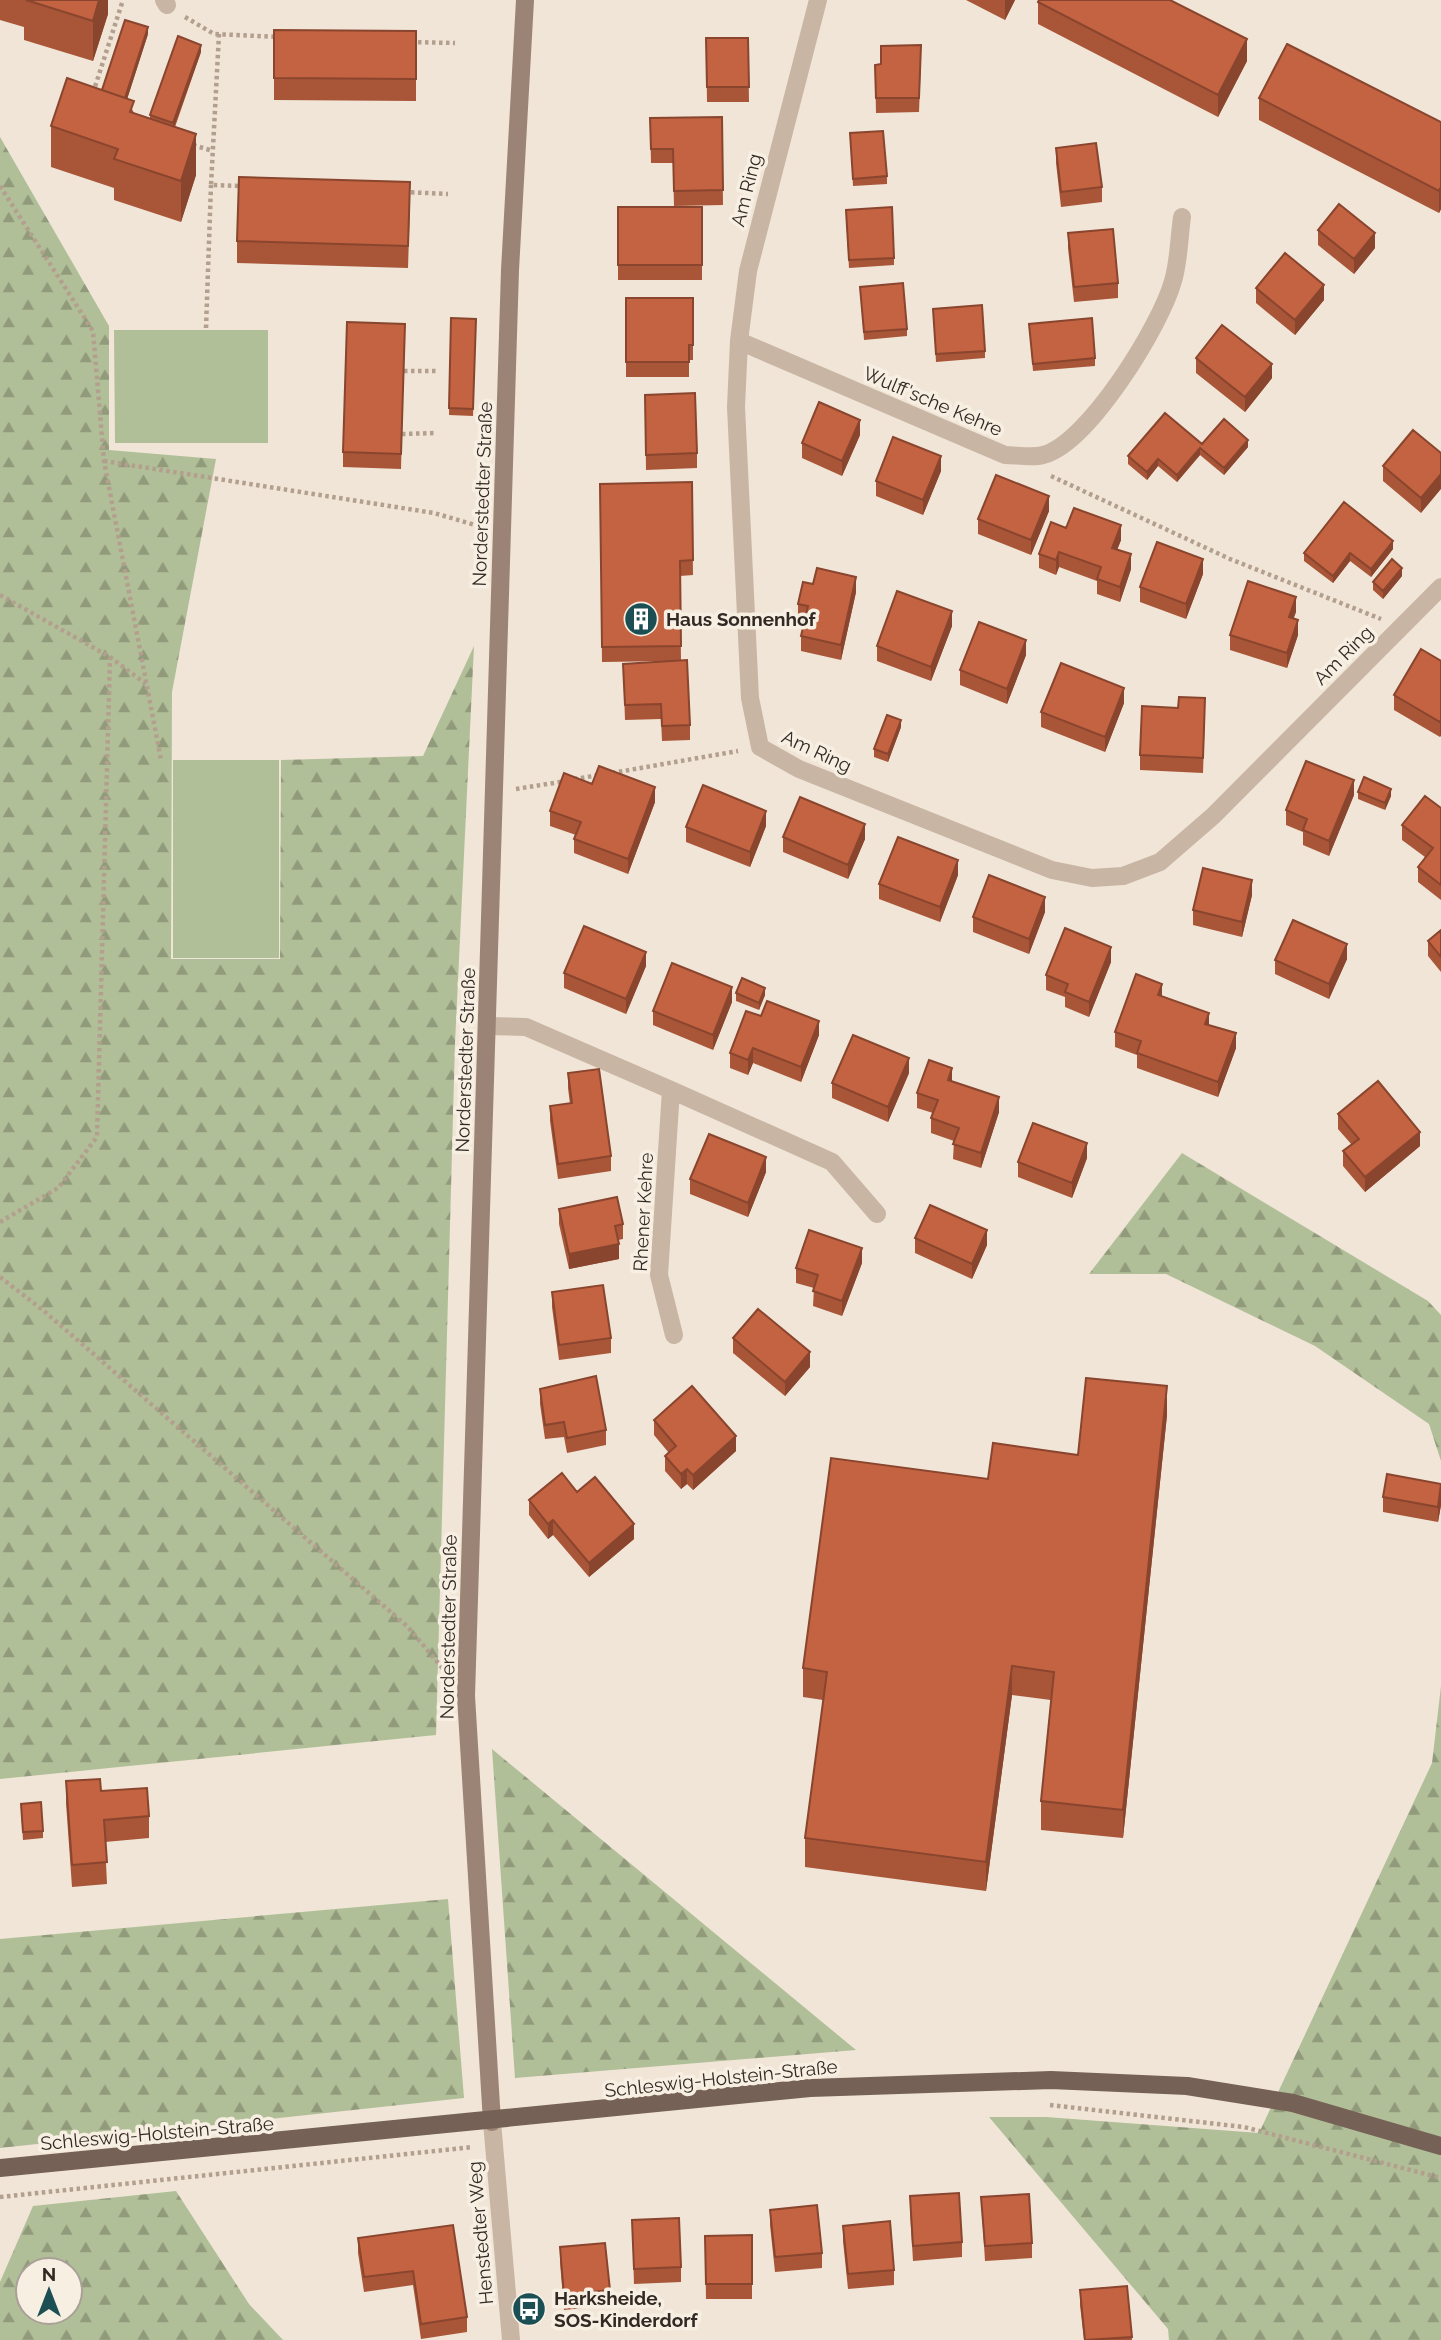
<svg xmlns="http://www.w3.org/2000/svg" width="1441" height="2340" viewBox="0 0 1441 2340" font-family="Raleway,sans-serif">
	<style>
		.green { fill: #b1bf98 }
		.forest { fill: url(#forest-firs); fill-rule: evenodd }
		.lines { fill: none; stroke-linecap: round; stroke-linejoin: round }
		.path { stroke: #b39f8e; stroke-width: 4.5; stroke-dasharray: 3.5 3.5; stroke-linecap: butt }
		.street { stroke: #c8b5a4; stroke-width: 18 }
		.secondary { stroke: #9b8475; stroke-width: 18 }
		.primary { stroke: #756156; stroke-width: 18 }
		.wall { fill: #a95538 }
		.shaded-wall { fill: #89452e }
		.building { fill: #c46341; stroke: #89452e; stroke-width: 2 }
		.labels { text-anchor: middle; stroke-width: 7; stroke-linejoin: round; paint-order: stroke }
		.street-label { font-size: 19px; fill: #332a25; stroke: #f8efe3 }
		.poi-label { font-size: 19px; font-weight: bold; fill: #332a25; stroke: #f8efe3; text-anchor: start }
	</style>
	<defs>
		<pattern id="forest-firs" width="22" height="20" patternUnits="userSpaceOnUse" patternTransform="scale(1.75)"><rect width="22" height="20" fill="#b1bf98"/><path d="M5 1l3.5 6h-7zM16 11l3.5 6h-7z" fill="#919b7c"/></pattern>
	</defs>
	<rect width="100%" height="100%" fill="#f0e5d7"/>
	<!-- green -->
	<path class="green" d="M114,330H268V443H115Z
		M173,760H279V958H173Z"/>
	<!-- forest -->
	<path class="forest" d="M0,137L109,326V450L216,459L172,692L171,959H280L281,760L423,756L474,646L455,1043L436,1735L0,1779Z
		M1182,1153L1428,1301L1441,1315V1461L1429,1424L1315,1346L1166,1274H1089Z
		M1441,1686V2340H1169L1168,2329L989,2117H1046L1259,2133L1432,1763Z
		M492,1749L856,2050L515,2078Z
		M448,1899L464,2098L0,2148V1939Z
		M176,2191L249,2304L283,2340H0V2282L33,2206ZM28,2270H70V2312H28Z"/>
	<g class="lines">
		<!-- path -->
		<path class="path" d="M185,17L214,34L280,37
			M219,34L211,185L242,186
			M411,42L455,43
			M93,93L123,0
			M193,145L213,151
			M0,186L93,331L104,461L161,760
			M404,192L448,194
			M206,328L211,185
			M404,371H437
			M402,434L436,433
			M104,461L434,513L482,527
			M1051,476L1230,559L1381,619
			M0,595L110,657L146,684
			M612,773L738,751
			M574,779L600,775
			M516,789L566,781
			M0,1222L58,1188L97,1137L110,657
			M0,1277L44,1311L408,1627L444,1670
			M1050,2105L1244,2127L1441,2178
			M0,2197L473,2147"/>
		<!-- street -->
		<path class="street" d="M164,0L167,5
			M818,0L748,271L739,341L736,407L750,698L760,747L799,769L1052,870L1092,878L1123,876L1160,862L1213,816L1441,587
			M739,341L1005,455C1016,455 1032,458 1043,455C1088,444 1161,325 1173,281C1179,261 1179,238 1182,217
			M487,1026L526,1027L671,1090
			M674,1335L659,1275L671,1090L832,1162L877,1214
			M492,2122L511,2340"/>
		<!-- secondary -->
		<path class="secondary" d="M492,2122L466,1696L510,270L525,0"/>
		<!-- primary -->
		<path class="primary" d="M0,2168L810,2088L1051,2080L1187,2086L1293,2103L1441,2146"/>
	</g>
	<!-- wall -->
	<path class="wall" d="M0,0H108V14L93,61L24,40V27L0,20Z
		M966,0H1015L1005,20Z
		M1038,2L1247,61L1218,117L1038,24Z
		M274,30L416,31V101L274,100Z
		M148,34L127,99L134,113L150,119V115L201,52L175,127L196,175L181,222L114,200V188L51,167V126L102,90Z
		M706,38H748L749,102H707Z
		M921,60L919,112L876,113L875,65Z
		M1259,98L1441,122V209L1439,213L1259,120Z
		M722,117L723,205L674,206L673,163H651L650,118Z
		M850,133L887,176V184L853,186Z
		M1056,148L1102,187V202L1061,207L1056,163Z
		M410,204L408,268L237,263V241Z
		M618,207H702V280H618Z
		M846,218L894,258V265L849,268Z
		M1318,230L1375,248L1354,274L1318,245Z
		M1068,233L1118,283V298L1074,302L1068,248Z
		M860,287L907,329V336L864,340Z
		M1256,288L1324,300L1295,335L1256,303Z
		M626,298H693V360H689V377H626Z
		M933,309L985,351V358L936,362Z
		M451,318L476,319L473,416L449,415Z
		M405,324L401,469L343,467V452Z
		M1029,324L1095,358V366L1033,371Z
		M1196,358L1272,378L1245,412L1196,373Z
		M645,395L697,453V468L646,470Z
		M860,435L842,476L802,458V443Z
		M1202,444L1248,447L1224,475L1200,455L1177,482L1158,466L1147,480L1128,464V456Z
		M1441,453L1421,513L1383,481V466Z
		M941,471L923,515L876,496V481Z
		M692,482L693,575L680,576L681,661L690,725V740L662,741L661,719L625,720L623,664L672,661L602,662L600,484Z
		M1049,511L1031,555L978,534V519Z
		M1066,528L1121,540L1117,550L1131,569L1120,602L1097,594V581L1059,567L1056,575L1039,568V554Z
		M1393,549L1371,577L1350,561L1333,583L1304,561V553Z
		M1203,574L1186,619L1140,602V587Z
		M1402,576L1383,599L1373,590V582Z
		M856,592L841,660L801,651V636L804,620L798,619V604Z
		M1296,612L1293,618L1298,635L1287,668L1230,650V635Z
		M952,626L931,681L877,661V646Z
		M1026,655L1007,704L960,685V670Z
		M1441,661V735L1440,737L1394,710V695Z
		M1124,703L1105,752L1041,727V712Z
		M1178,708L1205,713L1203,773L1140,770V755Z
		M901,727L888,762L874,757V749Z
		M592,784L655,802L628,874L574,853V839L576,835L550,826V811Z
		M1358,792L1391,796L1385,810L1358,799Z
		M1354,795L1329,856L1303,845V832L1286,825V810Z
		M1441,808V900L1418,882V867L1425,857L1402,840V825Z
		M766,826L750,867L686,842V827Z
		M783,837L865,839L848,879L783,852Z
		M958,875L940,922L879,899V884Z
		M1252,895L1242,937L1193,925V910Z
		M1045,912L1029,954L973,932V917Z
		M1441,930V972L1428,956V941Z
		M1347,959L1329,999L1275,974V960Z
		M1111,962L1089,1017L1065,1007V997L1046,990V975Z
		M646,966L626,1014L564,988V973Z
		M736,993L765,995L759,1010L736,1001Z
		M1162,997L1209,1026L1236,1048L1218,1097L1137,1068V1055L1115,1047V1032Z
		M732,1002L713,1050L653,1025V1011Z
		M761,1016L819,1035L801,1082L753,1063L748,1075L730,1068V1053Z
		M568,1073L611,1156V1171L558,1179L550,1121V1106L570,1104L568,1088Z
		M909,1073L888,1122L832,1098V1083Z
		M952,1081L999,1112L981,1168L953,1159L954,1141L931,1133V1118L933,1113L917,1108V1093Z
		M1338,1114L1420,1146L1365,1192L1343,1166V1151L1352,1145L1338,1129Z
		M1087,1158L1072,1198L1018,1177V1162Z
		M766,1172L748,1217L690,1194V1179Z
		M559,1209L623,1224V1239L618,1240L619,1259L569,1269L559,1224Z
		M915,1238L987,1245L972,1279L915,1253Z
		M862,1263L842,1316L813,1306L814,1288L796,1283V1268Z
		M552,1292L611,1338V1353L559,1360L552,1307Z
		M733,1338L810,1367L785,1396L733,1353Z
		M540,1389L606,1430V1445L567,1453L564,1437L545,1439L540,1404Z
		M1167,1415L1123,1838L1041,1830V1801L1051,1700L1012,1695L986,1891L805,1867V1838L823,1700L803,1697V1668L988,1479L1078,1455Z
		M654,1420L736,1451L693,1490L687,1484L681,1489L665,1471V1456L669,1453L654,1435Z
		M1441,1484V1505L1438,1522L1383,1512V1497Z
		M577,1492L634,1539L589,1577L553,1535L548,1539L529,1515V1500Z
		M66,1781L101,1791L149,1816V1838L105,1842L107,1884L72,1887L66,1803Z
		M21,1811L43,1831V1838L23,1840Z
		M910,2196L962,2242V2257L913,2261L910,2211Z
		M981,2197L1032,2243V2258L985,2261Z
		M770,2210L822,2253V2268L775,2272L770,2225Z
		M632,2220L681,2267V2282L634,2284Z
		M453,2225L467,2317V2332L421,2339L413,2285L364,2292L358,2253V2238Z
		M843,2226L894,2270V2285L848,2289L843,2241Z
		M752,2235V2299H706L705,2236Z
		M560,2247L610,2290V2305L564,2310L560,2262Z
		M1127,2286L1132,2340H1084L1080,2305V2290Z"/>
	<!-- shaded-wall -->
	<path class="shaded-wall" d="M99,0H108V14L93,61V21Z
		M1005,0H1015L1005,20Z
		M148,27V34L123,112V104Z
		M1247,39V61L1218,117V95Z
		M201,45V52L173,130V123Z
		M196,134V175L181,222V181Z
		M1441,187V209L1439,213V191Z
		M1375,233V248L1354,274V259Z
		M1324,285V300L1295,335V320Z
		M1272,364V378L1245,412V397Z
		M860,420V435L842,476V461Z
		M1248,440V447L1224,475V468Z
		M1200,448V455L1177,482V475Z
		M941,456V471L923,515V500Z
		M1158,459V466L1147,480V472Z
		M1441,474V489L1421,513V498Z
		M1049,496V511L1031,555V540Z
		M1121,525V540L1112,563V548Z
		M1393,541V549L1371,577V569Z
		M1059,552V567L1056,575V560Z
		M1350,553V561L1333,583V576Z
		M1131,554V569L1120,602V587Z
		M1203,559V574L1186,619V604Z
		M1402,568V576L1383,599V591Z
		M856,577V592L841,660V645Z
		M1296,597V612L1289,632V617Z
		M952,611V626L931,681V667Z
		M1298,620V635L1287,668V653Z
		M1026,640V655L1007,704V689Z
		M1124,688V703L1105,752V737Z
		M901,720V727L888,762V754Z
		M1441,720V735L1440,737V722Z
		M1354,780V795L1329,856V841Z
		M655,787V802L628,874V859Z
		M1391,789V796L1385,810V803Z
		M766,811V826L750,867V852Z
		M865,824V839L848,879V865Z
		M958,860V875L940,922V907Z
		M1252,880V895L1242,937V922Z
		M1045,897V912L1029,954V939Z
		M1347,944V959L1329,999V984Z
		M1111,947V962L1089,1017V1002Z
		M646,952V966L626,1014V999Z
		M1162,984V999L1158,995Z
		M732,987V1002L713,1050V1035Z
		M765,988V995L759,1010V1003Z
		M1209,1013V1028L1205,1024Z
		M819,1021V1035L801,1082V1067Z
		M1236,1033V1048L1218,1097V1082Z
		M753,1048V1063L748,1075V1060Z
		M909,1058V1073L888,1122V1107Z
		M952,1068V1083L948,1080Z
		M999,1097V1112L981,1168V1153Z
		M1420,1132V1146L1365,1192V1177Z
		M1087,1143V1158L1072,1198V1183Z
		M766,1157V1172L748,1217V1203Z
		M987,1230V1245L972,1279V1264Z
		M619,1244V1259L569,1269V1254Z
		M862,1248V1263L842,1316V1301Z
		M810,1352V1367L785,1396V1382Z
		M1167,1386V1415L1123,1838V1810Z
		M736,1436V1451L693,1490V1475Z
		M687,1469V1484L681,1489V1474Z
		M1441,1490V1505L1438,1522V1507Z
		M553,1520V1535L548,1539V1524Z
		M634,1524V1539L589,1577V1563Z
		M1012,1666V1695L986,1891V1862Z"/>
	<!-- building -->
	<path class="building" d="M26,0H99L93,21Z
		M1039,0H1170L1247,39L1218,95L1038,2Z
		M125,20L148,27L125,98L102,90Z
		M274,30L416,31V79L274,78Z
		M178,36L201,45L173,123L150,115Z
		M706,38H748L749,87H707Z
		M1287,44L1441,122V187L1439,191L1259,98Z
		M921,45L919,98H876L875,65L881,64V46Z
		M67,78L134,101L130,112L196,134L181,181L114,159L118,149L51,126Z
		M722,117L723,190L674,191L673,149H651L650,118Z
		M883,131L887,176L853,179L850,133Z
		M1096,143L1102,187L1061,192L1056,148Z
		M239,177L410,182L408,246L237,241Z
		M1339,204L1375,233L1354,259L1318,230Z
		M618,207H702V265H618Z
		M892,207L894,258L849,260L846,210Z
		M1113,229L1118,283L1074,287L1068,233Z
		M1285,253L1324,285L1295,320L1256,288Z
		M903,283L907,329L864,332L860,287Z
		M626,298H693V345H689V362H626Z
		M982,305L985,351L936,354L933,309Z
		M451,318L476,319L473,409L449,408Z
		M1092,318L1095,358L1033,364L1029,324Z
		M347,322L405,324L401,454L343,452Z
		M1222,325L1272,364L1245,397L1196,358Z
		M695,393L697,453L646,455L645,395Z
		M819,402L860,420L842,461L802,443Z
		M1165,413L1202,444L1224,419L1248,440L1224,468L1200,448L1177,475L1158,459L1147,472L1128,456Z
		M1413,430L1441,453V474L1421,498L1383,466Z
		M893,437L941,456L923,500L876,481Z
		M996,475L1049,496L1031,540L978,519Z
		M692,482L693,560L680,561L681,646L602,647L600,484Z
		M1344,502L1393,541L1371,569L1350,553L1333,576L1304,553Z
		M1074,508L1121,525L1112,548L1131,554L1120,587L1097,579L1101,567L1059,552L1056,560L1039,554L1051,522L1066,528Z
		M1157,542L1203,559L1186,604L1140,587Z
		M1392,559L1402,568L1383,591L1373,582Z
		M817,568L856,577L841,645L801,636L808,606L798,604L803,582L813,584Z
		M1248,581L1296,597L1289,617L1298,620L1287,653L1230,635Z
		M897,591L952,611L931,667L877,646Z
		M979,622L1026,640L1007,689L960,670Z
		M1421,649L1441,661V720L1440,722L1394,695Z
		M687,660L690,725L662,726L661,704L625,705L623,664Z
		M1061,663L1124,688L1105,737L1041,712Z
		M1179,697L1205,698L1203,758L1140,755L1142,706L1178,708Z
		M887,715L901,720L888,754L874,749Z
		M1306,761L1354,780L1329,841L1303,830L1307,819L1286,810Z
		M599,766L655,787L628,859L574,839L581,822L550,811L564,773L592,784Z
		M1364,777L1391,789L1385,803L1358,792Z
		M703,785L766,811L750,852L686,827Z
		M1425,796L1441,808V885L1418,867L1433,848L1402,825Z
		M800,797L865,824L848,865L783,837Z
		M898,837L958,860L940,907L879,884Z
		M1203,868L1252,880L1242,922L1193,910Z
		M989,875L1045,897L1029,939L973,917Z
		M1293,920L1347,944L1329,984L1275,960Z
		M584,926L646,952L626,999L564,973Z
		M1065,928L1111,947L1089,1002L1065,992L1068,984L1046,975Z
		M1441,930V957L1428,941Z
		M672,963L732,987L713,1035L653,1011Z
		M1136,974L1162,984L1158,995L1209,1013L1205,1024L1236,1033L1218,1082L1137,1053L1141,1041L1115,1032Z
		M742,978L765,988L759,1003L736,993Z
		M767,1001L819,1021L801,1067L753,1048L748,1060L730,1053L746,1011L761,1016Z
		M853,1035L909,1058L888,1107L832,1083Z
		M929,1060L952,1068L948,1080L999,1097L981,1153L953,1144L959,1128L931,1118L938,1100L917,1093Z
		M599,1069L611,1156L558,1164L550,1106L572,1103L568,1073Z
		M1378,1081L1420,1132L1365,1177L1343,1151L1359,1139L1338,1114Z
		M1033,1123L1087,1143L1072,1183L1018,1162Z
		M709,1134L766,1157L748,1203L690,1179Z
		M617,1197L623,1224L615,1226L619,1244L569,1254L559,1209Z
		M930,1205L987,1230L972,1264L915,1238Z
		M809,1230L862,1248L842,1301L813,1291L818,1275L796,1268Z
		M603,1285L611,1338L559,1345L552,1292Z
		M758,1309L810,1352L785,1382L733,1338Z
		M596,1376L606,1430L567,1438L564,1422L545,1425L540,1389Z
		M1086,1378L1167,1386L1123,1810L1041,1801L1054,1672L1012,1666L986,1862L805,1838L827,1672L803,1668L831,1458L988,1479L993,1443L1078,1455Z
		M692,1386L736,1436L693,1475L687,1469L681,1474L665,1456L676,1446L654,1420Z
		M562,1473L577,1492L595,1477L634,1524L589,1563L553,1520L548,1524L529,1500Z
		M1387,1474L1441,1484L1438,1507L1383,1497Z
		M100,1779L101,1791L147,1788L149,1816L104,1820L107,1862L72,1865L66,1781Z
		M41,1802L43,1831L23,1832L21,1804Z
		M959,2193L962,2242L913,2246L910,2196Z
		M1029,2194L1032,2243L985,2246L981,2197Z
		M817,2205L822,2253L775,2257L770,2210Z
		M679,2218L681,2267L634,2269L632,2220Z
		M890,2221L894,2270L848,2274L843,2226Z
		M453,2225L467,2317L421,2324L413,2271L364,2277L358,2238Z
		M752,2235V2284H706L705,2236Z
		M605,2243L610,2290L564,2295L560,2247Z
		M1127,2286L1132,2337L1085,2340L1080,2290Z"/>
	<!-- icons -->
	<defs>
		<g id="building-disc" transform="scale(1.75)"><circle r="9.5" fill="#1c4f54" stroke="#f8efe3"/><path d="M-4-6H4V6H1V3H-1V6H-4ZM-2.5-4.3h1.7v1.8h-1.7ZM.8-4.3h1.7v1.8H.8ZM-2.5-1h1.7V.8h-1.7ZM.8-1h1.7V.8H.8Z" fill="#fff"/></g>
		<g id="bus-disc" transform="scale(1.75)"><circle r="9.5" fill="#1c4f54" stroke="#f8efe3"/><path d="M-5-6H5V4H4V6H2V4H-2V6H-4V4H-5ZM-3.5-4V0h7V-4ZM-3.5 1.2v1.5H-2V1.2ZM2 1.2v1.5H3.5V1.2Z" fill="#fff"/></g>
	</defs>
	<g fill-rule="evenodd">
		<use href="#building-disc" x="641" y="619"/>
		<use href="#bus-disc" x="529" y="2309"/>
	</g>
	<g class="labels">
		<!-- street labels -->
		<g class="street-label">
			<text transform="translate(746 190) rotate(-76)" y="7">Am Ring</text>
			<text transform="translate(933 401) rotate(23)" y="7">Wulff'sche Kehre</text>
			<text transform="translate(482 494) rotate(-88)" y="7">Norderstedter Straße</text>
			<text transform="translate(1343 655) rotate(-45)" y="7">Am Ring</text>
			<text transform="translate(817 751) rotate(25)" y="7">Am Ring</text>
			<text transform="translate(465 1060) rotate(-88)" y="7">Norderstedter Straße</text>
			<text transform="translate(643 1212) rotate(-87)" y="7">Rhener Kehre</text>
			<text transform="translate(448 1627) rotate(-89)" y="7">Norderstedter Straße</text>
			<text transform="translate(721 2078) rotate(-6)" y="7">Schleswig-Holstein-Straße</text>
			<text transform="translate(157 2133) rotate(-5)" y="7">Schleswig-Holstein-Straße</text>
			<text transform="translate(480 2233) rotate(-95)" y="7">Henstedter Weg</text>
		</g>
		<!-- poi labels -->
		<g class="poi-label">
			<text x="666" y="626">Haus Sonnenhof</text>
			<text x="554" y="2305">Harksheide,<tspan x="554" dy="22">SOS-Kinderdorf</tspan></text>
		</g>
	</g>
	<!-- north arrow -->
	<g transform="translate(49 2291)"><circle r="33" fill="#f8efe3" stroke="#a9a097" stroke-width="2"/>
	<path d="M0-5L12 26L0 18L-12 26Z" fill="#1c4f54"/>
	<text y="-10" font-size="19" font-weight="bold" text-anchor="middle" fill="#332a25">N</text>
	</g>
</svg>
